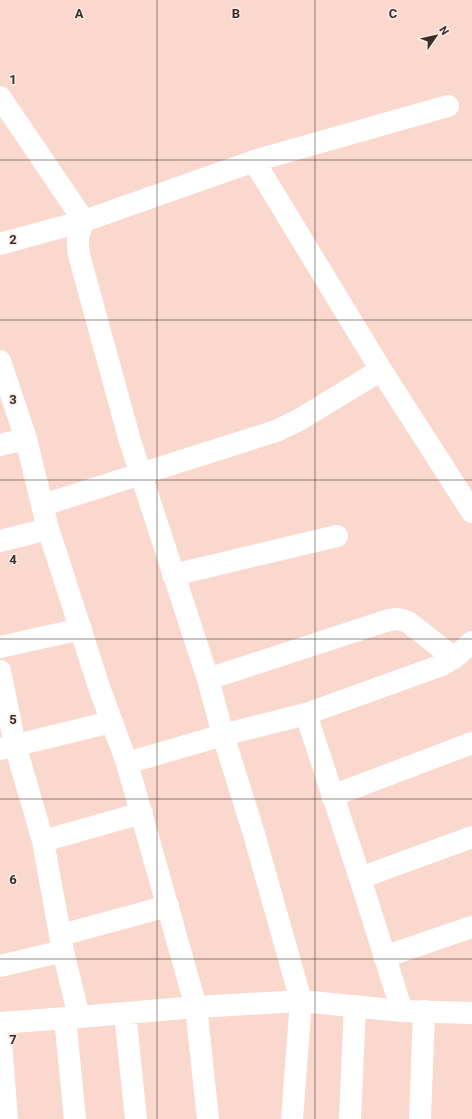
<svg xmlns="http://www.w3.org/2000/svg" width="472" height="1119" viewBox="0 0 472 1119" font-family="Roboto,sans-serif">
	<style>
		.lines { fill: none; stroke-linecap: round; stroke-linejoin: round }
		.minor { stroke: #fff; stroke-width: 22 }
		.grid { fill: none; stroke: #3c2c27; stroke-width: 1; stroke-opacity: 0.55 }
		.grid-label { font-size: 13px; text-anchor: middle; font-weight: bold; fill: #3c2c27; stroke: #fceae5; stroke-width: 3; stroke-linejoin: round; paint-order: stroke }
	</style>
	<rect width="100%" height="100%" fill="#fbd8ce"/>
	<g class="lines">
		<!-- minor -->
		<path class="minor" d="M0,97L84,221L254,161L381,370L472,512
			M254,161L448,106
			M84,221C77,235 77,240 79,255L130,441L208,679L223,735L254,834L301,1001L292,1119
			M0,244L84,221
			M0,361L26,439L48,529L57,556L99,687L127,763L196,1007L301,1001L402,1011L472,1013
			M0,445L26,439
			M43,505L276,431L299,420L381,370
			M0,541L48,529
			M173,575L337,536
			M0,647L81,629
			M0,671L15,745L43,841L63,951L79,1017L196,1007L208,1119
			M208,679L389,620L398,619L408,622L454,658
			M306,714L360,878L402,1011
			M0,749L111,722
			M127,763L223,735L306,714L442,665L454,658L472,642
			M332,796L472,743
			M43,841L142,813
			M360,878L472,837
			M61,935L168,906
			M384,957L472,927
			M0,966L63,951
			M125,1013L136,1119
			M65,1018L75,1119
			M0,1023L79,1017
			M0,1028L7,1119
			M350,1119L355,1006
			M420,1119L424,1011"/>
	</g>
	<!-- grid -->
	<path class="grid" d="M157,0V1119M315,0V1119M0,160H472M0,320H472M0,480H472M0,639H472M0,799H472M0,959H472"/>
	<g class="grid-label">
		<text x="79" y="18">A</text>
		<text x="236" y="18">B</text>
		<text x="393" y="18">C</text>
		<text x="13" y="84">1</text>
		<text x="13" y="244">2</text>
		<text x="13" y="404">3</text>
		<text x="13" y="564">4</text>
		<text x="13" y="724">5</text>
		<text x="13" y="884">6</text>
		<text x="13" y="1044">7</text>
	</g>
	<!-- north arrow -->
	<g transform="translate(436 36) rotate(56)" stroke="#fceae5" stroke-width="3" paint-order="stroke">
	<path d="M0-3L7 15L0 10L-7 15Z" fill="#3c2c27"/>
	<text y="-6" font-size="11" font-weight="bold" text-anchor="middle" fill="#3c2c27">N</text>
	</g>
</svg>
